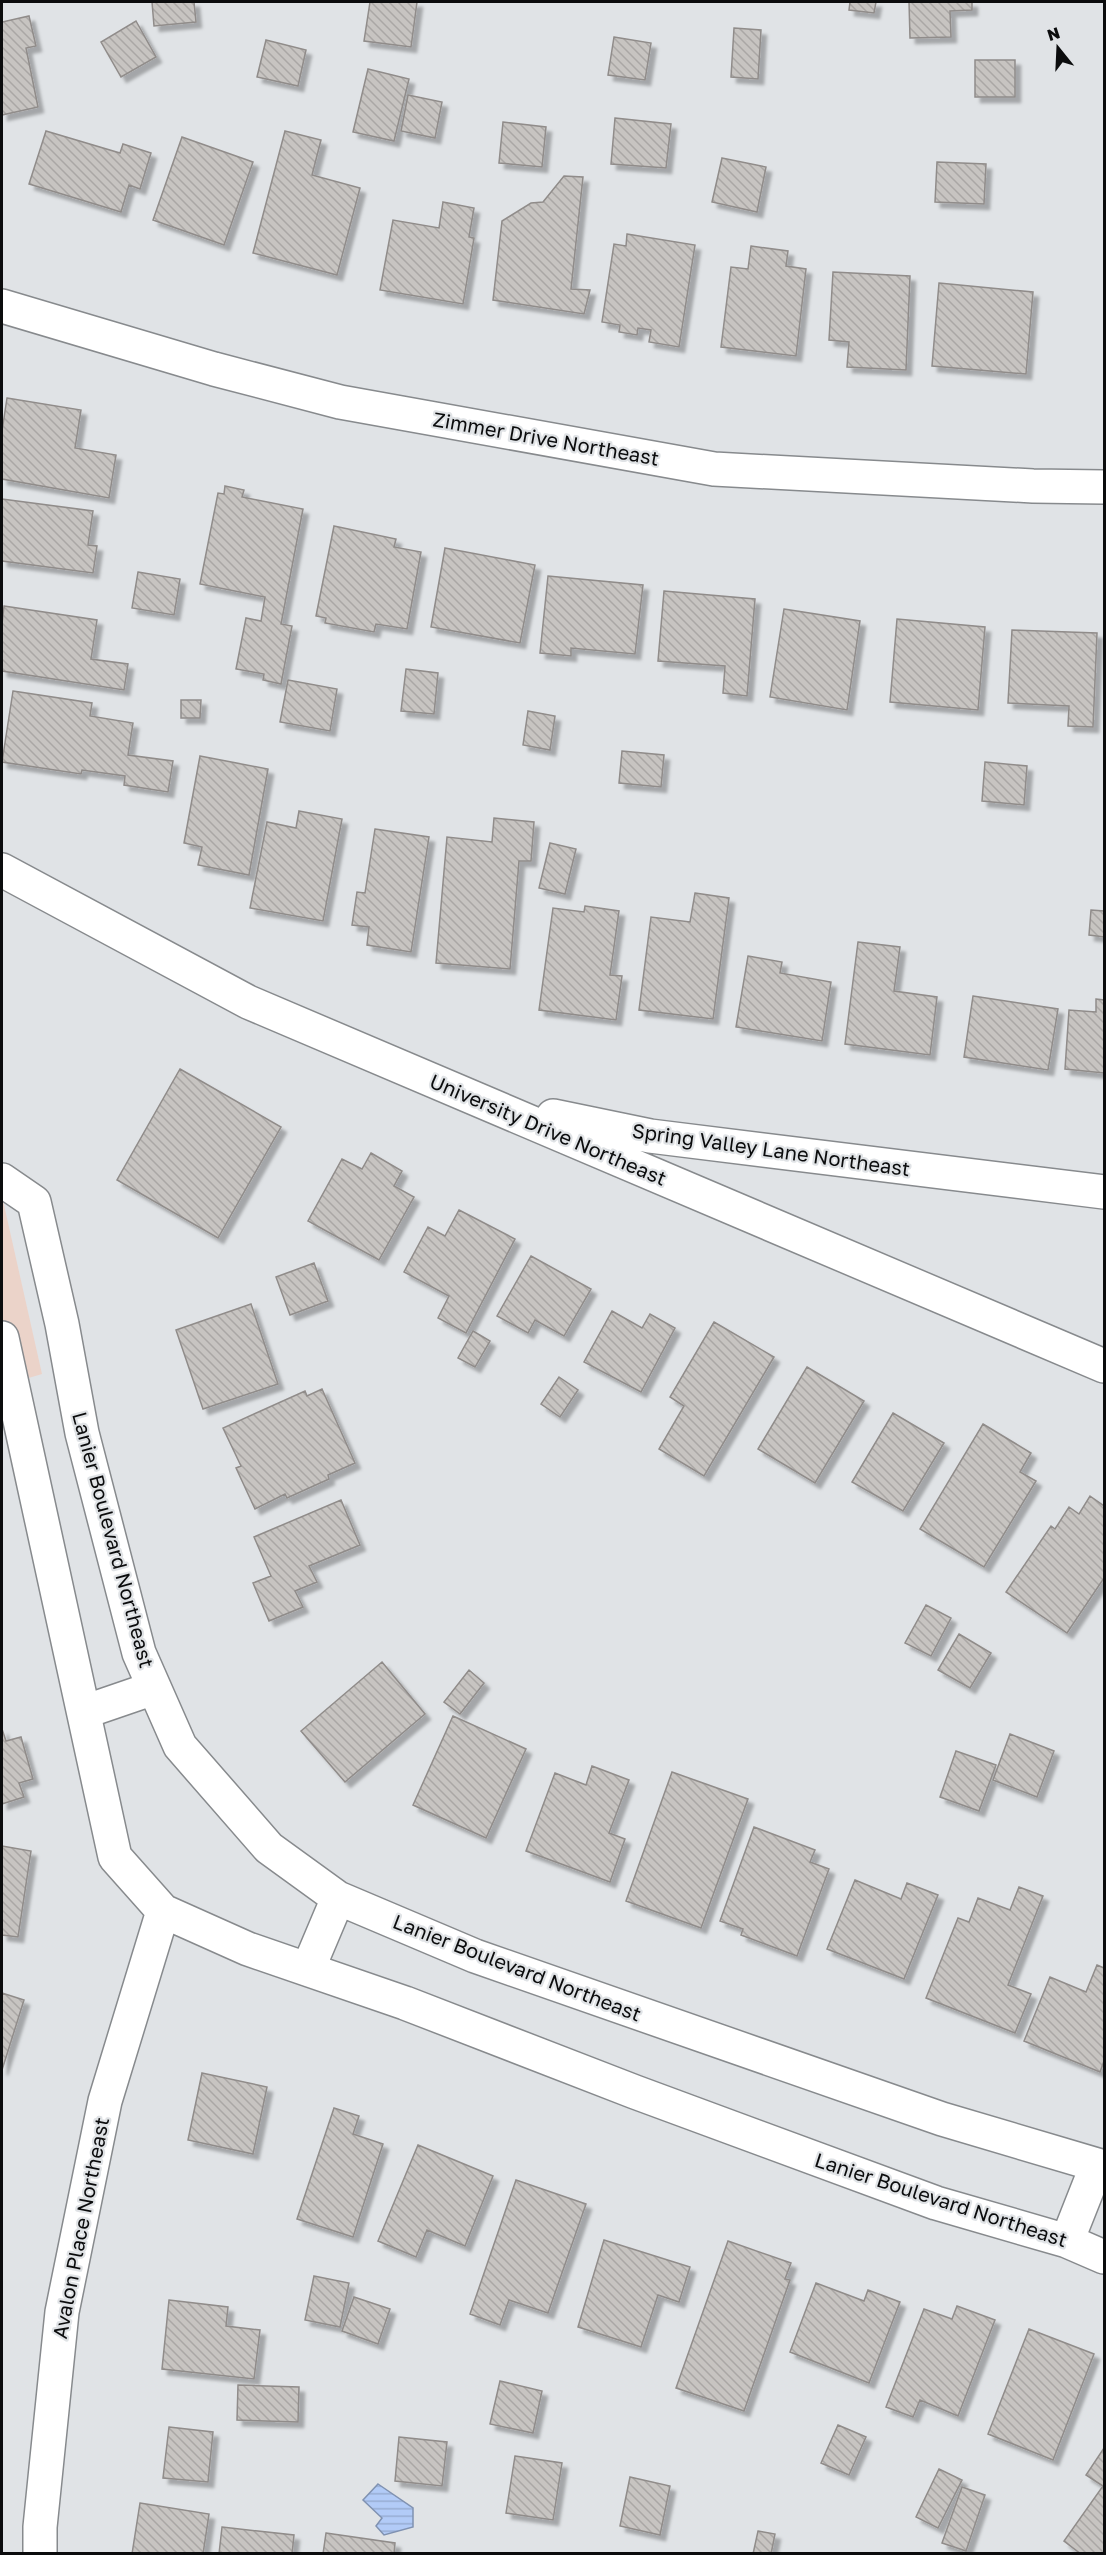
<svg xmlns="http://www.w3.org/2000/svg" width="1106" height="2555" viewBox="0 0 1106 2555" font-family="'Golos Text',sans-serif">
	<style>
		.commercial { fill: #ebd3c9 }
		.water { fill: url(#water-rules); stroke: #8092b1; stroke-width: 1.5 }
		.building { fill: url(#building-back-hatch); stroke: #908c8a; stroke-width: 1.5; filter: url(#shadow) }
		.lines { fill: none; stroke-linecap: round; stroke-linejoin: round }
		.street-casing { stroke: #878a8d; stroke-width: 36 }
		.street { stroke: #fff; stroke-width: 33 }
		.labels { text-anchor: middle; stroke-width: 4.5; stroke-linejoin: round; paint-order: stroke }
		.street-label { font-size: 20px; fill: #0b0c0d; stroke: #e0e3e6 }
	</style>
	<defs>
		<pattern id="water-rules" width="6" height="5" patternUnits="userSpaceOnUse" patternTransform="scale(1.5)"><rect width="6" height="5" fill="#b2cbf7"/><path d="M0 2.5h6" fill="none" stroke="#98add3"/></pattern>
		<pattern id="building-back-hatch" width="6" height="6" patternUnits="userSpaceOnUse" patternTransform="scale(1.5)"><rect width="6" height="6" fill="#c7c4c1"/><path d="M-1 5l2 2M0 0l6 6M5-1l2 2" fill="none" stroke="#aaa7a5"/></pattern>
		<filter id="shadow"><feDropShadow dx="5.5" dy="5.5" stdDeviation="1.5" flood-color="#0004"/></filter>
	</defs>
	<rect width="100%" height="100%" fill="#e0e3e6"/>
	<!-- commercial -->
	<path class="commercial" d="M2,1196L42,1374L2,1386Z"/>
	<!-- water -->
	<path class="water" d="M378,2484L413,2508V2527L384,2535L376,2526L382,2518L363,2500Z"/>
	<!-- building -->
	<path class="building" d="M152,2H194L196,22L154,26Z
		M370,2H417L411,47L364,41Z
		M850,2H876L874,13L849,10Z
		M909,2H972V10L950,11L951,37L910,38Z
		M29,16L36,46L26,48L38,107L2,115V22Z
		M136,21L156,57L121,77L101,42Z
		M734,28L761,30L758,79L731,77Z
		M614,37L651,43L645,80L608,75Z
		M266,40L306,50L298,86L257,77Z
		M975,60H1015V97H975Z
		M368,69L409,79L394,141L353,132Z
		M408,95L442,102L435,138L401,131Z
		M615,118L671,124L666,168L611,164Z
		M503,122L546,127L542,167L499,163Z
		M46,131L120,153L123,144L151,153L140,189L129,185L121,212L29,184Z
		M285,131L321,140L312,175L360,188L337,275L253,253Z
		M182,137L253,162L224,245L153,220Z
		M722,158L766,167L757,212L712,202Z
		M937,162L986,164L984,204L935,202Z
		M564,176L583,177L571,289L590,290L584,314L493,300L502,221L531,203L543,202Z
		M443,202L474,208L469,237L474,238L463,304L380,290L393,220L439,228Z
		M627,234L695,245L679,347L649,342L651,330L638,328L637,335L619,332L620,325L602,322L614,244L626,246Z
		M751,246L788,251L786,266L806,269L796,356L721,347L731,267L748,269Z
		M833,272L910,276L906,370L847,367L849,342L829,340Z
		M939,283L1033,292L1026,374L932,366Z
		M7,398L81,410L75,448L116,455L109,498L2,479V431Z
		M225,486L244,490L242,497L303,509L281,624L292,626L281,684L263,680L264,674L236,669L246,618L261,621L265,597L200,584L218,493L224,494Z
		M2,499L93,511L88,545L97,546L93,573L2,561Z
		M334,526L396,539L394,547L421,552L407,629L376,624L374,632L325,623L326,618L316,616Z
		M445,548L535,565L520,643L431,627Z
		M138,572L180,579L174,615L132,608Z
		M548,576L643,585L635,654L571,648V656L540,653Z
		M664,591L755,599L747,696L723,693L725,666L658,661Z
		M4,606L97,620L91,659L128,664L124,690L2,671V624Z
		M784,609L860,621L847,710L770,697Z
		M897,619L985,627L978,710L890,702Z
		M1012,630L1097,633L1093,727L1068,726L1069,706L1008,703Z
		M406,669L438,673L434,714L401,711Z
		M288,680L337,689L330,731L280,722Z
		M13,691L92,703L90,716L133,723L128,755L173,761L168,792L124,785L125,776L82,770L81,774L2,762Z
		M181,700H201L200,718H181Z
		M528,711L555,716L550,750L523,745Z
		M622,751L664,755L661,787L619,783Z
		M200,756L268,769L249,875L198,865L202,847L184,843Z
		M985,762L1027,766L1024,805L982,801Z
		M299,811L342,819L323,921L250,908L267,822L296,828Z
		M494,818L534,822L531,861H519L510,969L436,963L447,837L492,842Z
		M375,829L429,837L411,952L367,945L369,927L352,925L357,892L365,893Z
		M550,843L576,849L565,894L539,888Z
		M695,893L729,898L713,1019L639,1010L651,917L690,922Z
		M585,906L619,911L610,975L622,976L616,1020L539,1010L553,908L584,912Z
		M1091,910L1104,911V937L1089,935Z
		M858,942L900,947L894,991L937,997L930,1055L845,1044Z
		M748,956L782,962L780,973L831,982L822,1041L736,1027Z
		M973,996L1058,1009L1048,1070L964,1057Z
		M1096,999L1104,1000V1073L1065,1069L1069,1010L1096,1012Z
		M180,1069L281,1127L218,1238L117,1180Z
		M371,1153L402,1171L394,1186L414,1197L379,1260L308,1221L342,1159L362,1169Z
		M459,1210L515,1239L466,1333L438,1318L449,1296L404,1272L428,1227L445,1236Z
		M531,1256L591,1289L564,1336L535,1320L528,1333L497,1316Z
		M314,1263L328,1301L290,1315L276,1277Z
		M251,1304L278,1384L203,1409L176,1330Z
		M612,1311L642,1328L650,1314L675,1328L641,1392L584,1362Z
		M714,1322L774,1357L704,1476L659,1449L684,1406L670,1397Z
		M473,1331L490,1341L475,1367L458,1358Z
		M807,1367L864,1401L815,1483L758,1449Z
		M559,1377L578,1390L560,1417L541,1404Z
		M322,1389L355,1463L328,1475L329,1479L287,1498L285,1494L255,1509L236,1468L241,1466L223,1428L305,1391L307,1396Z
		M893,1413L944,1443L903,1511L852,1482Z
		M983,1424L1031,1453L1020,1472L1036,1481L984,1567L920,1529Z
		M1090,1496L1104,1506V1578L1067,1633L1006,1592L1051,1526L1055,1529L1069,1507L1079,1514Z
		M341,1500L360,1545L309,1566L317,1582L295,1591L303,1607L269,1621L253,1583L271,1576L254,1537Z
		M926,1605L951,1618L931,1656L905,1643Z
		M959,1634L991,1653L970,1688L938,1670Z
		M382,1662L425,1714L345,1782L301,1731Z
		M469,1670L484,1683L460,1714L444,1702Z
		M453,1716L526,1749L486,1838L413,1805Z
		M2,1729L6,1741L21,1737L33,1779L19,1783L24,1797L2,1804Z
		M1010,1734L1054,1751L1037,1797L993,1780Z
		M956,1751L996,1765L979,1811L940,1797Z
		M592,1766L629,1780L609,1833L625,1839L610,1882L526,1851L555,1773L586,1785Z
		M672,1772L748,1799L701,1928L626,1901Z
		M754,1827L815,1850L810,1862L829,1869L797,1956L741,1935L743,1929L720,1921Z
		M2,1846L31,1851L18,1937L2,1935Z
		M855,1880L901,1899L907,1883L938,1895L904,1979L827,1949Z
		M1019,1887L1043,1896L1008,1985L1031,1994L1015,2033L926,1998L958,1918L969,1922L978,1898L1010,1910Z
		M1097,1965L1104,1968V2061L1100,2072L1024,2041L1050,1977L1086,1992Z
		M2,1993L24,2000L2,2070Z
		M202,2073L267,2087L253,2154L188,2140Z
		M334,2108L359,2116L353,2134L383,2144L353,2237L297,2219Z
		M418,2145L493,2176L465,2246L427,2230L416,2257L378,2241Z
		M516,2180L586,2204L548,2313L509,2300L500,2325L470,2314Z
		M604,2240L690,2267L679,2302L658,2295L641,2347L578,2327Z
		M728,2241L791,2263L785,2279L790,2280L744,2411L676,2388Z
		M314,2276L349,2283L340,2327L305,2320Z
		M816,2283L864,2301L868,2290L900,2302L869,2383L790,2352Z
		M354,2297L390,2309L378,2344L342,2331Z
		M169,2300L228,2307L226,2326L260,2330L254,2379L162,2369Z
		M957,2306L995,2320L958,2416L920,2400L913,2417L886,2407L924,2309L952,2319Z
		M1029,2329L1094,2354L1053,2460L988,2434Z
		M500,2381L542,2391L533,2433L490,2424Z
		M238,2385L299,2387L298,2422L237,2420Z
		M838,2425L866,2437L849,2475L821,2463Z
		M169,2427L213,2432L208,2482L163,2478Z
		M399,2437L447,2442L442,2486L395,2481Z
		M1104,2448V2554H1081L1064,2541L1103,2486L1086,2475Z
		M515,2456L562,2463L553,2520L506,2513Z
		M939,2469L962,2480L938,2528L916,2517Z
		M630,2477L670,2486L660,2535L620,2526Z
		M962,2487L985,2495L966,2551L942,2543Z
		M140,2503L209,2514L203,2554H132Z
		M222,2527L294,2535L292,2554H219Z
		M758,2531L775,2534L771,2554H753Z
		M326,2533L395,2543L394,2554H323Z"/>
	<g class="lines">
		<!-- street casing -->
		<g class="street-casing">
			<path id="street" d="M2,306L214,369L340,402L714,469L1033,486L1104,487
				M2,870L248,1002L1104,1366
				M553,1116L650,1136L1104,1192
				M2,1180L34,1202L62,1324L82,1433L139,1653L180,1746L269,1848L338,1898L475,1956L942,2119L1104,2167
				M2,1338L115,1857L163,1911L248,1949L405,2003L635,2092L936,2203L1067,2241L1104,2257
				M84,1712L154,1688
				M308,1969L338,1898
				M1067,2241L1097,2165
				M40,2554V2527L62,2312L105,2101L163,1911"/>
		</g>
		<!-- street -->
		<use href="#street" class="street"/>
	</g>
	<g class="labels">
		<!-- street labels -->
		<g class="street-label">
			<text transform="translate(546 439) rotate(10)" y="7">Zimmer Drive Northeast</text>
			<text transform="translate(548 1130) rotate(23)" y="7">University Drive Northeast</text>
			<text transform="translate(771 1150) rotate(8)" y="7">Spring Valley Lane Northeast</text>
			<text transform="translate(113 1540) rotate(75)" y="7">Lanier Boulevard Northeast</text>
			<text transform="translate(517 1968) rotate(21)" y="7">Lanier Boulevard Northeast</text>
			<text transform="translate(941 2200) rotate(18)" y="7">Lanier Boulevard Northeast</text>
			<text transform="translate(81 2228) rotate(-79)" y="7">Avalon Place Northeast</text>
		</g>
	</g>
	<!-- border -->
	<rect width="1106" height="2555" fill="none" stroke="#0b0c0d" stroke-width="6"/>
	<!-- north arrow -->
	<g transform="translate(1058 48) rotate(342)" stroke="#e0e3e6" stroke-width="4.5" paint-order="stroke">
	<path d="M0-4.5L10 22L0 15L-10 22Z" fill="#0b0c0d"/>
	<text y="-9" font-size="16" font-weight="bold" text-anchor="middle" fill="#0b0c0d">N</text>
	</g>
</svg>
